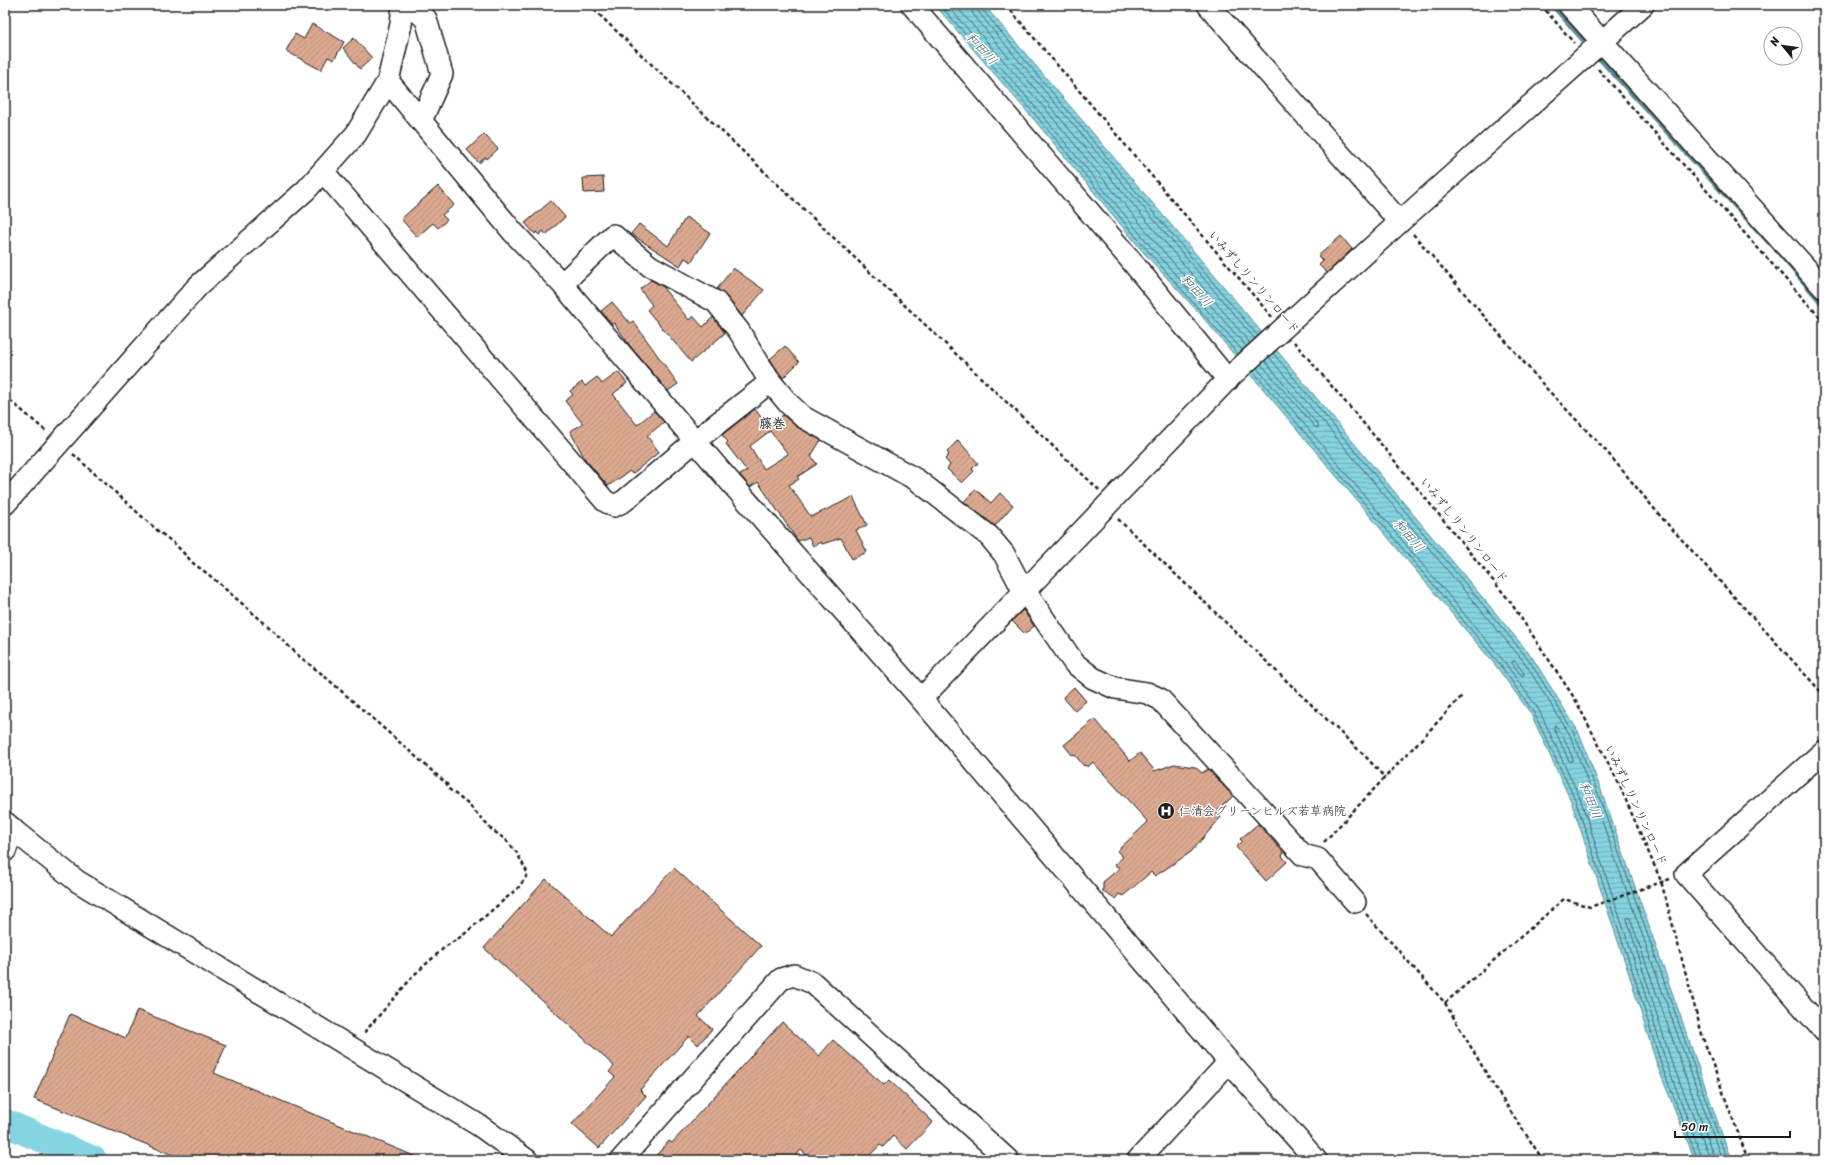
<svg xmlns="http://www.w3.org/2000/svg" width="1829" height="1165" viewBox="0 0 1829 1165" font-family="Sriracha,'Klee One',sans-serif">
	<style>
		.water { fill: url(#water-rules); stroke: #5b8a92 }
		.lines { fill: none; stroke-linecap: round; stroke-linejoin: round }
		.shore { stroke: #46666b; stroke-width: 1 }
		.stream { stroke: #5b8a92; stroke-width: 4.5 }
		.river { stroke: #85d4e1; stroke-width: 28 }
		.building { fill: url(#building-hatch); stroke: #1c1c1c; fill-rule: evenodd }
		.minor-casing { stroke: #1c1c1c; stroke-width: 24 }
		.major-casing { stroke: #1c1c1c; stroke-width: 25 }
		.path { stroke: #1c1c1c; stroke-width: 2.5; stroke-dasharray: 4 3; stroke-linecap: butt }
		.minor { stroke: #fff; stroke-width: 21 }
		.major { stroke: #fff; stroke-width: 22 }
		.labels { text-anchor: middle; stroke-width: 3; stroke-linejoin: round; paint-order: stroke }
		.street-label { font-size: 12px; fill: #1c1c1c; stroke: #fff }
		.poi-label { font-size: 12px; fill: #1c1c1c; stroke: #fff; text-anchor: start }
		.water-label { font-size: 13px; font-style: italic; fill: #415c61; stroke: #fff }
		.neighbourhood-label { font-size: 13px; font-weight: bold; fill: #1c1c1c; stroke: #fff }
	</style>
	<defs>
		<pattern id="water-rules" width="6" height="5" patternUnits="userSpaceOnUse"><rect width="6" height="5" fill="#85d4e1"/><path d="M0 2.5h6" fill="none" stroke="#72b5c0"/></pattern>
		<pattern id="building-hatch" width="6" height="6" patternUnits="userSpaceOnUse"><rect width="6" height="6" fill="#dca990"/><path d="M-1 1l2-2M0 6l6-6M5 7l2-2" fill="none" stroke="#bc917c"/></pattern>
	</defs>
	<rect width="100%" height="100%" fill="#fff"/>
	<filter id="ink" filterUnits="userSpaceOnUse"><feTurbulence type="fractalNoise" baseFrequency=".025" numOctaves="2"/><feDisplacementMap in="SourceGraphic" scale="8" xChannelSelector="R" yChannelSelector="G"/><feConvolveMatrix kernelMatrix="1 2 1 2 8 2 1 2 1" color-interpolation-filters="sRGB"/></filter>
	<g filter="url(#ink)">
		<!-- water -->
		<path class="water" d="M935,5H984L1229,293L1532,657L1578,731L1601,790L1731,1160H1695L1657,1065L1631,980L1571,801L1531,714L1496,666L1200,314L1145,254L1036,122Z"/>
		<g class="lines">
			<!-- shore -->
			<path class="shore" d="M940,5L1039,119L1148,251L1238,354
				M947,5L1043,116L1152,248L1242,350
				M955,5L1048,112L1157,244L1246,346
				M970,5L973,14L988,33L1250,343
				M976,5L978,11L992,29L1255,339
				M981,5L982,9L996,26L1258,336
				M1273,353L1529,660L1574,733L1597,791L1727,1160
				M1269,357L1525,663L1570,735L1592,793L1722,1160
				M1261,364L1315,427L1318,428V425L1265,361
				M1257,368L1503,660L1539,710L1580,798L1640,978L1666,1062L1703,1160
				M1253,371L1499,663L1534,713L1575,799L1635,979L1661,1064L1698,1160
				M1513,661H1515L1524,673V675H1521L1512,663Z
				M1555,725L1564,738L1573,759L1572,761H1569L1554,728Z
				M1709,1160L1708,1153L1671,1060L1627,919L1628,917L1630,918L1715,1160"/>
			<!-- stream -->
			<path class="stream" d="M1552,5L1589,47
				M1595,54L1769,243
				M1776,250L1824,306"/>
			<!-- river -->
			<path class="river" d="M5,1123L93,1160"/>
		</g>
		<!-- building -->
		<path class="building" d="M312,24L344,42L334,60L328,57L321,70L286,51L295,34L304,39Z
			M354,38L372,58L360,69L343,48Z
			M484,134L498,149L487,159L486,157L479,163L467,150Z
			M603,177L604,192L584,193L583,178Z
			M438,186L454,205L442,215L447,220L438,228L433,223L417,237L401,219Z
			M551,201L565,217L546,235L543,231L539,235L536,232L535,234L525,223Z
			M686,217L710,233L691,262L685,258L680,266L631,234L639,224L668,246Z
			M1341,236L1352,249L1327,273L1319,265L1323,261L1318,256Z
			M733,268L764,290L742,316L725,295L717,289Z
			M651,280L665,288L664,289L689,320L693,316L703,327L713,317L725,333L691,362L647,310L652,305L640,289Z
			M612,302L630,323L633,321L678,384L668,391L630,346L614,323L612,324L601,311Z
			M785,346L799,362L783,378L770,359Z
			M618,372L627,383L613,394L637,425L654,411L664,422L647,436L659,452L632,474L630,471L608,486L585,459L570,431L583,424L565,401L573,395L570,391L582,382L585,386L597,377L602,384Z
			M755,409L768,427L783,415L797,427L821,440L811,456L817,464L797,477L799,479L789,485L811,517L853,497L867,525L856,530L867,552L852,559L841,538L822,544L821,542L813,546L809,537L798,541L758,482L750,487L740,475L747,471L726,444L728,442L722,435ZM770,431L788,454L764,469L750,446Z
			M958,440L978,463L972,469L974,471L962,483L947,469L950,465L945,459L949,455L947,452Z
			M975,489L991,503L1000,493L1013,505L995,526L964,502Z
			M1023,610L1034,626L1025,634L1012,621Z
			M1074,687L1086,701L1075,711L1063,697Z
			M1095,719L1130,761L1140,753L1155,771L1174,764L1195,767L1202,773L1208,769L1233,796L1216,812L1221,817L1191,852L1155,876L1151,872L1123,896L1119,894L1115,899L1103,892V882L1120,868L1114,865L1123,857L1117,851L1148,822L1093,762L1088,767L1085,765L1084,766L1074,754L1072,755L1064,745Z
			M1258,824L1284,853L1282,856L1287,862L1266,881L1236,847L1242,841L1240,839Z
			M674,868L761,946L698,1016L712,1029L698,1045L689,1036L640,1090L646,1096L599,1148L572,1124L615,1077L609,1072L614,1066L484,948L546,879L611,937Z
			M137,1010L226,1045L214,1073L424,1160H185L34,1099L70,1014L126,1038Z
			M782,1022L819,1056L833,1040L884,1085L889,1080L933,1122L907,1149L893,1136L883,1147L880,1145L865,1160H812L801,1150L792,1160H652L669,1141L672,1143Z"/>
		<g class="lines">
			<!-- minor casing -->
			<g class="minor-casing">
				<path id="minor" d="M410,5L426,19L442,74L421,121
					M912,5L1129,258L1228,380
					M1208,5L1400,222
					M1569,5L1824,288
					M388,81L513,232L562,284L718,468L921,699L1229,1062L1316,1160
					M327,176L605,501L614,506L624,501L695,441L770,382
					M562,284L613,235L650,266L716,302L739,331L769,380L789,404L803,417L917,480L989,536L1004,554L1024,592
					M5,504L198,286L306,190L356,134L388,81L401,24L403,5
					M1025,591L1074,663L1093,678L1115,688L1147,693L1160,699L1303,855L1318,859L1355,902
					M921,699L1230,377L1402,220L1643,5
					M1824,751L1686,874L1824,1031
					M12,829L77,881L480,1126L527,1160
					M621,1160L781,979L794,975L813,983L1008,1160
					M1138,1160L1229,1062"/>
			</g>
			<!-- major casing -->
			<g class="major-casing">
				<path id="major" d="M5,823L12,829L5,850"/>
			</g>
			<!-- path -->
			<path class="path" d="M589,5L1099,490
				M1006,5L1272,317
				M1541,5L1574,43
				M1598,69L1824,322
				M1413,234L1547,389L1607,452L1662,518L1824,695
				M1294,342L1371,432L1509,600L1575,699L1618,782L1661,881L1703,1038L1748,1160
				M5,396L47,432
				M73,454L158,531L175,544L194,564L208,574L269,627L300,657L322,674L447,784L449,789L469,805L491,829L506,840L517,853L528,874L519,887L462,936L445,947L415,974L363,1034
				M1118,519L1368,759L1385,778
				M1324,842L1463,695
				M1366,914L1445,1003L1564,899L1590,907L1670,879
				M1445,1003L1495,1088L1543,1160"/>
			<!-- minor -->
			<use href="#minor" class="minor"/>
			<!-- major -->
			<use href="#major" class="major"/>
		</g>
	</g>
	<!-- icons -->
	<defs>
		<g id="hospital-disc" transform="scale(0.9)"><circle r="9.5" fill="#1c1c1c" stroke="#fff"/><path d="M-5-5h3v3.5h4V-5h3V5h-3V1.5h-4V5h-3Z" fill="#fff"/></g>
	</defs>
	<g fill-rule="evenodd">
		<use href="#hospital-disc" x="1166" y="811"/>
	</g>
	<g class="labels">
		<!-- street labels -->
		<g class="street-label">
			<text transform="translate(1254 282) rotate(49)" y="4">いみずしリンリンロード</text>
			<text transform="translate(1464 530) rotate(51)" y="4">いみずしリンリンロード</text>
			<text transform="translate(1636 805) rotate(65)" y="4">いみずしリンリンロード</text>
		</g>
		<!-- poi labels -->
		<g class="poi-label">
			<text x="1179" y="815">仁清会グリーンヒルズ若草病院</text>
		</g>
		<!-- water labels -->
		<g class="water-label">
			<text transform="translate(982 48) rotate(48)" y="5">和田川</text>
			<text transform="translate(1197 290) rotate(48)" y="5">和田川</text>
			<text transform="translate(1409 535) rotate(49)" y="5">和田川</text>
			<text transform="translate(1591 800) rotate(68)" y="5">和田川</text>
		</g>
		<!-- neighbourhood labels -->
		<g class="neighbourhood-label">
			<text x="772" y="428">藤巻</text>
		</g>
	</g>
	<!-- margin -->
	<rect width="1829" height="1165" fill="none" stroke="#fff" stroke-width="20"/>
	<rect x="10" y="10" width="1809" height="1145" fill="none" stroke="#1c1c1c" stroke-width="1.5" filter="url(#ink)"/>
	<!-- north arrow -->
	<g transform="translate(1783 46) rotate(299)"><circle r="19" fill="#ffffff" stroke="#a4a4a4"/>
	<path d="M0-3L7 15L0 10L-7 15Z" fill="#1c1c1c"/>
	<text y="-6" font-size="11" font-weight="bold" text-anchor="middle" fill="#1c1c1c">N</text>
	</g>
	<!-- scale -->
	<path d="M1675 1131v6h115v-6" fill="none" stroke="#1c1c1c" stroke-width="2"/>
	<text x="1681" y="1131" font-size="12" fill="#1c1c1c" stroke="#ffffff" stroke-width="3" paint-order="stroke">50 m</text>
</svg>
